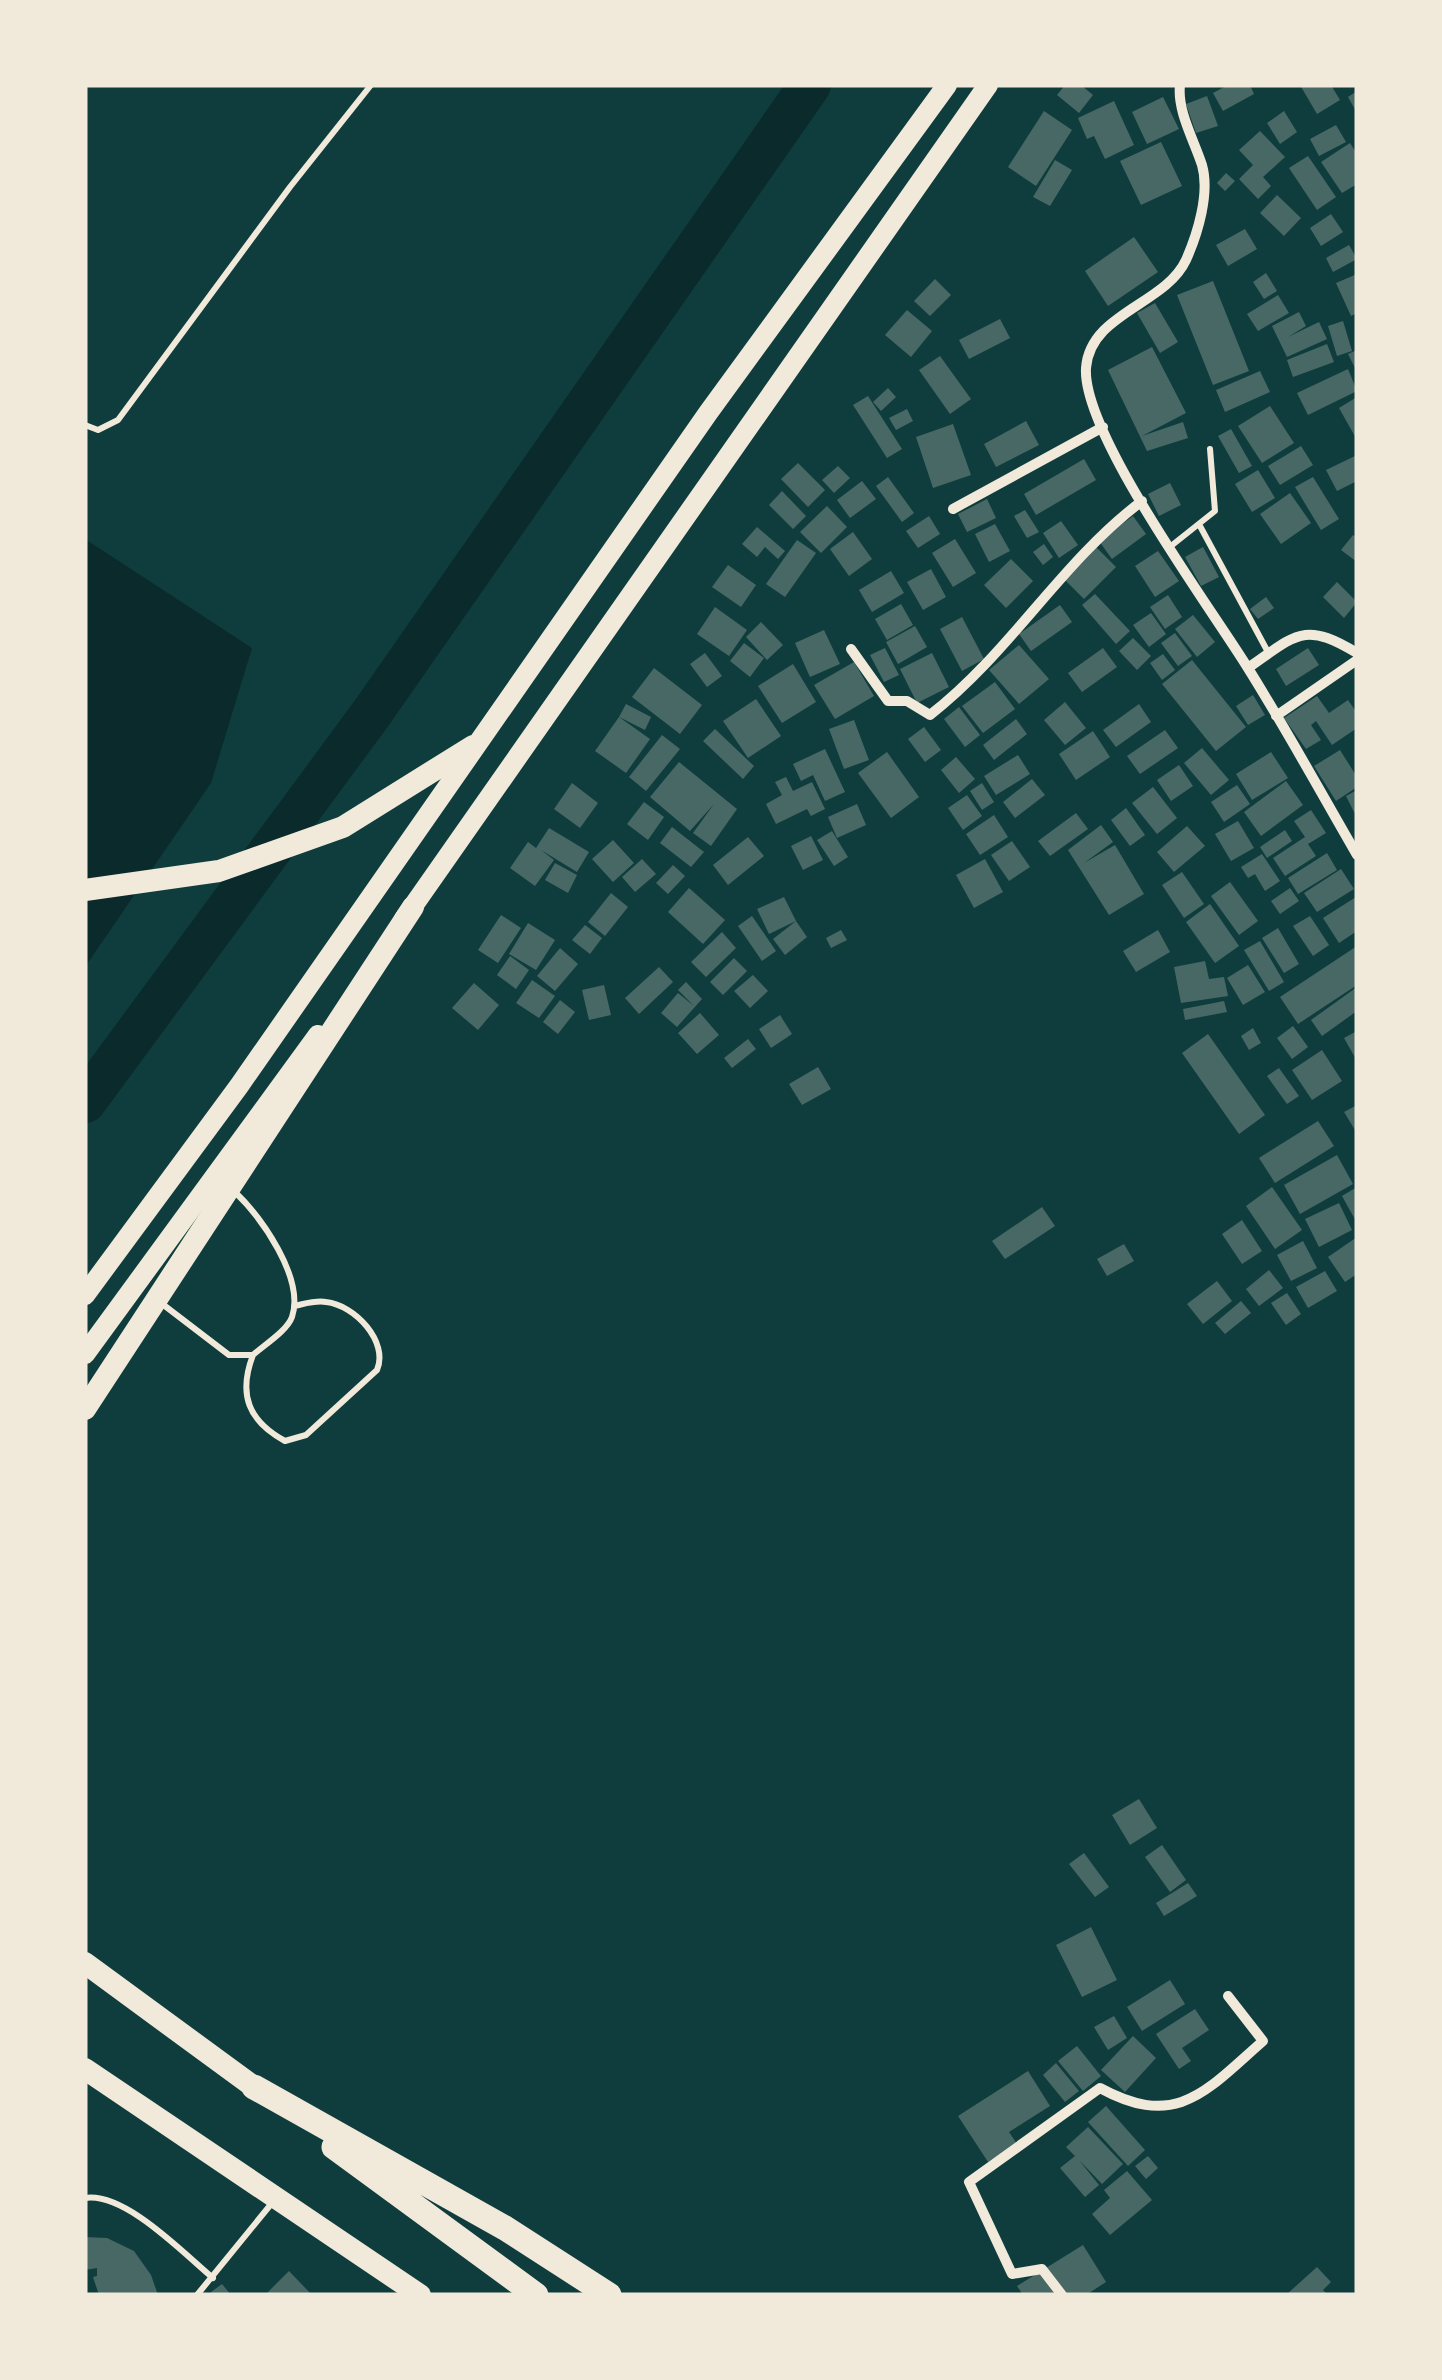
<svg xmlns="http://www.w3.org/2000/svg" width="1442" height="2380" viewBox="0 0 1442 2380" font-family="Karla,sans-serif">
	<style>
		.water { fill: #0a2a2b }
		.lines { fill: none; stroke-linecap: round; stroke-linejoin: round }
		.river { stroke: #0a2a2b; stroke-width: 42 }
		.building { fill: #486865 }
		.service { stroke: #f1e9da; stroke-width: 6 }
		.minor { stroke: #f1e9da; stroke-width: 10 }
		.secondary { stroke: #f1e9da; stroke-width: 20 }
		.primary { stroke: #f1e9da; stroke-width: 22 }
		.motorway { stroke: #f1e9da; stroke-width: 25 }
	</style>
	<rect width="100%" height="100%" fill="#0f3d3e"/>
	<!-- water -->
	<path class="water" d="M85,539L252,648L211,783L85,967Z"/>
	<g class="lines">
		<!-- river -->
		<path class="river" d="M85,1102L371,714L810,85"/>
	</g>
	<!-- building -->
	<path class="building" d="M1065,85H1081L1093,95L1079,113L1057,95Z
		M1228,85H1250L1254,94L1223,111L1213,93Z
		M1300,85H1331L1340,100L1317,114Z
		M1357,91V113L1348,97Z
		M1207,96L1218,126L1196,133L1186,104Z
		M1163,97L1179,129L1147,144L1132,112Z
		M1114,101L1134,145L1105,159L1094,136L1087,139L1078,118Z
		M1044,111L1072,130L1036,186L1008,167Z
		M1284,111L1297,132L1280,144L1267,123Z
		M1336,125L1346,142L1319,156L1310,139Z
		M1260,131L1285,157L1263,177L1271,186L1258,199L1239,179L1253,165L1239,150Z
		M1161,142L1182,186L1141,205L1120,161Z
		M1350,143L1357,154V184L1342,193L1321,162Z
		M1308,156L1336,197L1317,210L1289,168Z
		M1055,160L1072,170L1050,206L1033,197Z
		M1226,173L1235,181L1225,191L1217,183Z
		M1277,195L1301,218L1284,236L1260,213Z
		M1331,214L1343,232L1321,246L1310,228Z
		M1245,229L1257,249L1228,266L1216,245Z
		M1134,237L1158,272L1108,306L1085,271Z
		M1349,245L1357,259L1333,272L1326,258Z
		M1266,273L1277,291L1264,299L1253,282Z
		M1357,274V313L1351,316L1336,283Z
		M935,279L951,295L930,316L914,301Z
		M1213,281L1249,371L1213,385L1177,295Z
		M1278,295L1289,313L1258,331L1247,314Z
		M1155,303L1178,342L1160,353L1137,313Z
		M907,310L932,331L911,357L885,335Z
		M1299,312L1306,326L1288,337L1319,322L1327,339L1287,357L1272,326Z
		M1000,319L1010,338L969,359L959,340Z
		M1343,321L1352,351L1337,356L1328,326Z
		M1327,344L1334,362L1293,377L1287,360Z
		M1152,347L1186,413L1142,436L1183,422L1188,438L1147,451L1108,370Z
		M1357,350V372L1348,354Z
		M940,356L971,399L950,414L919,370Z
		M1348,369L1357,391L1308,415L1297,393Z
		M1260,371L1270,392L1225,412L1216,390Z
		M888,388L896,397L881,411L873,402Z
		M868,396L902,449L887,458L853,405Z
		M1357,397V440L1339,408Z
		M1270,406L1294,443L1262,463L1238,426Z
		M907,409L913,421L896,430L889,418Z
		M1026,421L1039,445L996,467L984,444Z
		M953,424L971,475L933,488L916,437Z
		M1231,429L1252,466L1239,473L1218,436Z
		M1301,446L1313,465L1280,485L1268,466Z
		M1357,455V481L1337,491L1326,470Z
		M1084,459L1096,480L1036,515L1024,494Z
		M798,463L825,490L808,507L781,479Z
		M838,466L850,478L834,493L822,480Z
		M1258,470L1275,498L1252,512L1235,484Z
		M888,477L914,513L902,522L876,486Z
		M1313,477L1339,519L1321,530L1295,487Z
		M862,481L876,499L850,518L837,500Z
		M1170,483L1181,505L1159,516L1148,494Z
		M782,491L806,516L793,529L769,505Z
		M1290,493L1311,523L1281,544L1260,514Z
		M987,499L996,518L967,532L958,514Z
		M827,506L847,527L821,553L800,532Z
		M1025,510L1039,532L1027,538L1014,516Z
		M929,516L940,534L918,548L906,531Z
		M1133,516L1146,534L1112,559L1099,541Z
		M1061,521L1078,545L1059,558L1043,533Z
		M995,524L1010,551L989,562L975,534Z
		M757,527L785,551L778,559L765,547L757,557L742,544Z
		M853,532L872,559L849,576L830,549Z
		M1353,535L1357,538V562L1341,550Z
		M955,539L976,573L953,587L932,553Z
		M797,540L816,553L785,597L766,584Z
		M1044,544L1053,557L1043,565L1033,552Z
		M1096,547L1116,567L1084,599L1064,579Z
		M1203,547L1219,577L1201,586L1185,557Z
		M1158,551L1179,581L1155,597L1135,566Z
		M1011,559L1033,581L1006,608L984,585Z
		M728,565L756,585L741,607L712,587Z
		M931,569L946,597L923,610L907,582Z
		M891,571L904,593L872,612L859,590Z
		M1337,582L1357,602L1344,618L1323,597Z
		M1095,594L1130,631L1116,644L1082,605Z
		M1168,595L1182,617L1165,629L1150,607Z
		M1266,597L1274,608L1258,619L1250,609Z
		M901,604L913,625L887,640L875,619Z
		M1060,605L1072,622L1031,651L1019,634Z
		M715,607L747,630L729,656L697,634Z
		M1151,613L1166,634L1149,647L1133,625Z
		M1193,615L1215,642L1197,657L1175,629Z
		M962,617L984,659L962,671L940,629Z
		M761,622L783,645L767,660L746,637Z
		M915,626L927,647L898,664L886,642Z
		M824,630L840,664L810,677L795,643Z
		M1175,633L1192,656L1178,666L1161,643Z
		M1133,638L1151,656L1137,670L1119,651Z
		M744,643L764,658L750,677L730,661Z
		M1019,645L1049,679L1019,704L989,670Z
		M885,648L899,675L884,682L870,655Z
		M1103,648L1117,667L1082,692L1068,673Z
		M1308,648L1319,665L1286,686L1276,669Z
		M705,653L722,676L707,687L690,664Z
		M932,653L949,687L917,703L900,669Z
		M1163,654L1175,670L1162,680L1150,663Z
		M1192,660L1246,727L1216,751L1162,684Z
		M854,662L874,696L835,719L814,685Z
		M793,664L816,702L782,723L758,686Z
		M654,668L702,705L680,734L632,697Z
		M995,682L1015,709L983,733L962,706Z
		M1253,695L1265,715L1248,725L1236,706Z
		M1317,696L1329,713L1348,700L1357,713V728L1332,745L1316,721L1311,725L1321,740L1306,749L1284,718Z
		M756,699L781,736L748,758L723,721Z
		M1065,702L1086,728L1065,745L1044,720Z
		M626,704L651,717L645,730L619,717Z
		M1139,704L1151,722L1116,747L1103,730Z
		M959,707L980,735L965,747L944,719Z
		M619,717L650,739L626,773L595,751Z
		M1016,719L1027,734L994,760L983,745Z
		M854,720L869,760L844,769L829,729Z
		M924,727L941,750L925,762L908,739Z
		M715,729L754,766L743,779L703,741Z
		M1165,730L1178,748L1140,774L1127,756Z
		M1093,731L1110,757L1076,780L1059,754Z
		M662,735L680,749L646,791L629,777Z
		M1202,748L1229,780L1211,795L1184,763Z
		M825,749L845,792L825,801L813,775L801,781L793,764Z
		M1340,750L1357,777V787L1336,801L1314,766Z
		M887,752L919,797L891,818L858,773Z
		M1271,752L1288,778L1252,800L1236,774Z
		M1018,755L1030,774L996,795L984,776Z
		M956,757L975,779L959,793L941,770Z
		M679,762L737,809L711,846L693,833L714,804L690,831L650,797Z
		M1179,765L1193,786L1171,801L1157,780Z
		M786,777L793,791L812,782L825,809L811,816L807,809L776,824L766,804L782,795L775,782Z
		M1032,779L1045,795L1015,818L1003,802Z
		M1286,781L1303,805L1261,836L1244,812Z
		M572,783L598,803L580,828L554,809Z
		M982,783L994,802L982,810L970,791Z
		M1237,785L1250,804L1224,822L1211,802Z
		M1153,787L1177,818L1157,834L1132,803Z
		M1357,790V818L1346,796Z
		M967,795L982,816L963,830L948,808Z
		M644,802L664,817L648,840L627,824Z
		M857,804L866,825L837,838L828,817Z
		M1126,808L1145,835L1130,846L1111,820Z
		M1311,810L1326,833L1308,844L1316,856L1285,876L1273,858L1305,837L1294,821Z
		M1076,813L1088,829L1050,856L1038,841Z
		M994,815L1008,837L980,855L966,834Z
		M1238,821L1254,848L1231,861L1215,834Z
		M1101,825L1113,842L1084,863L1115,845L1144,894L1109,915L1068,850Z
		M1187,826L1205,846L1174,872L1157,852Z
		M672,827L704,852L691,867L660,843Z
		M549,828L589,852L577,872L541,850L554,860L535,886L510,868L528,842L536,848Z
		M1285,830L1292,841L1267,858L1260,847Z
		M832,831L848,857L834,866L817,840Z
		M811,836L823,860L803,870L791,846Z
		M748,837L764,856L728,885L713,865Z
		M613,840L634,863L613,882L592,859Z
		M1012,841L1030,867L1009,881L991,855Z
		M1327,853L1337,870L1298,894L1288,878Z
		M1262,854L1280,881L1265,891L1255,874L1248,878L1241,867Z
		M642,859L656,874L635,892L622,877Z
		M985,859L1003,892L974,908L956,875Z
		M555,863L577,875L568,893L545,880Z
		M673,865L685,876L668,894L656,883Z
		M1341,869L1354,889L1317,912L1304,893Z
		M1182,872L1204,904L1184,918L1162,885Z
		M1230,882L1258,921L1239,935L1211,896Z
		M689,888L725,920L703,944L668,912Z
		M1290,888L1299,901L1280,914L1271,901Z
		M611,893L628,907L605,936L588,922Z
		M784,897L796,921L769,934L757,909Z
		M1356,897L1357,931L1339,943L1323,918Z
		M1210,904L1239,946L1215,963L1186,922Z
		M501,915L521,928L498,963L478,950Z
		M752,916L776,951L762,961L738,926Z
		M1310,916L1329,945L1313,956L1293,926Z
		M796,921L807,937L785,955L773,939Z
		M528,923L555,940L536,970L509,954Z
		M585,925L602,938L590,954L572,940Z
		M1278,928L1299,964L1284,973L1262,938Z
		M841,930L847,940L831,948L826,938Z
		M1158,930L1170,952L1136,972L1123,951Z
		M722,932L736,948L706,977L691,962Z
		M1260,941L1284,982L1269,991L1244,950Z
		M1357,946V985L1298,1024L1280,997Z
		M560,948L578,964L555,991L537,976Z
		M510,956L529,970L516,989L497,975Z
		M734,958L747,971L723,995L710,982Z
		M1205,961L1209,979L1224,977L1228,996L1181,1003L1174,967Z
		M1248,965L1265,992L1243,1005L1227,978Z
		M659,967L673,982L639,1014L625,998Z
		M753,975L768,991L750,1008L734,991Z
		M532,980L555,996L539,1018L516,1003Z
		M686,982L702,999L677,1027L661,1013L678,993L694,1006L678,990Z
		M474,983L499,1005L478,1030L452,1008Z
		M604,985L611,1015L589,1020L582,990Z
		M1357,987V1011L1322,1036L1311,1020Z
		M560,1000L575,1012L558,1034L543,1022Z
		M1224,1001L1227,1012L1185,1020L1183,1009Z
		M700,1013L719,1035L697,1054L678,1033Z
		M780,1015L792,1034L771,1048L759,1029Z
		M1293,1026L1308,1047L1292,1059L1277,1038Z
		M1253,1028L1261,1043L1249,1050L1241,1036Z
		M1357,1031V1061L1344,1038Z
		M1208,1034L1265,1115L1239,1134L1182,1053Z
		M748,1039L756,1049L732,1068L724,1058Z
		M1322,1050L1342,1081L1312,1100L1292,1070Z
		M818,1067L831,1089L802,1105L789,1084Z
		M1279,1068L1299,1096L1287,1104L1267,1076Z
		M1357,1105V1129L1355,1130L1344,1112Z
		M1318,1121L1334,1146L1275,1183L1259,1158Z
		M1337,1155L1353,1184L1300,1214L1284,1185Z
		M1272,1187L1302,1230L1275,1249L1246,1206Z
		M1357,1187V1223L1342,1196Z
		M1339,1203L1352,1230L1319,1247L1305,1219Z
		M1042,1207L1055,1226L1005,1259L992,1241Z
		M1242,1220L1262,1251L1242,1264L1222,1234Z
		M1357,1237V1274L1345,1282L1328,1257Z
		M1303,1241L1317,1268L1291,1281L1277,1255Z
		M1124,1244L1134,1261L1107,1276L1097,1259Z
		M1269,1270L1283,1288L1259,1306L1246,1289Z
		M1325,1271L1337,1291L1308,1308L1296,1287Z
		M1217,1281L1232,1301L1203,1324L1187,1304Z
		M1287,1293L1301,1314L1286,1325L1271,1303Z
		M1241,1301L1251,1313L1225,1334L1215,1323Z
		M1139,1799L1157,1828L1130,1845L1112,1815Z
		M1162,1845L1186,1880L1170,1892L1145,1857Z
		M1084,1853L1109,1887L1095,1897L1069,1864Z
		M1188,1883L1197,1896L1164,1916L1156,1903Z
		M1091,1927L1117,1980L1082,1997L1056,1945Z
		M1170,1980L1185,2004L1142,2031L1127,2007Z
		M1195,2009L1209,2030L1182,2048L1191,2061L1179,2069L1156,2034Z
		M1114,2016L1127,2038L1108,2050L1094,2027Z
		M1133,2036L1156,2058L1125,2092L1101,2070Z
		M1077,2046L1101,2076L1083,2091L1058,2061Z
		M1056,2063L1079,2091L1065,2102L1043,2075Z
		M1028,2071L1050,2106L1009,2132L1017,2144L988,2162L958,2116Z
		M1106,2106L1145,2150L1128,2166L1088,2122Z
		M1088,2127L1123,2164L1102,2184L1079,2160L1099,2185L1085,2197L1060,2168L1075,2156L1066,2147Z
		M1148,2156L1158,2168L1146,2179L1135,2166Z
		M1127,2171L1152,2200L1110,2235L1092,2214L1110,2198L1104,2190Z
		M85,2237L107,2238L134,2251L151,2275L158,2295H99L93,2277L97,2276V2268L85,2270Z
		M1083,2245L1106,2282L1086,2295H1023L1017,2286Z
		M1317,2267L1331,2282L1323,2290L1328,2295H1286Z
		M289,2271L312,2295H265Z
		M222,2284L231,2295H213L211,2292Z"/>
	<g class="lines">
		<!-- service -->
		<path class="service" d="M85,425L98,430L118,420L290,187L371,85
			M1200,526L1269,654
			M1171,546L1215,511L1210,449
			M161,1303L229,1355H253C264,1345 287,1331 292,1317C305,1278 261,1217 235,1192
			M253,1355C238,1394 248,1421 285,1441L306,1435L377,1370C389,1342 355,1305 326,1302C316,1300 304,1304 294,1306
			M85,2198C125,2192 183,2253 213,2278
			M197,2295L272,2203"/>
		<!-- minor -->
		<path class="minor" d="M1180,85C1177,111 1194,140 1202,165C1210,193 1198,233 1186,260C1165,305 1090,313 1086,368C1082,433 1208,604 1246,665C1285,727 1320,791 1357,855
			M953,509L1103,427
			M851,649L888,701H907L930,715C1011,652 1061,562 1142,501
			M1248,668C1297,634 1304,621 1357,653
			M1276,716L1357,660
			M1062,2295L1042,2269L1012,2274L969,2182L1100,2088C1177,2130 1206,2091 1263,2041L1228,1996"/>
		<!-- secondary -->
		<path class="secondary" d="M404,919L988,85
			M85,1295L239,1086L708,413L947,85
			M85,1354L318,1035"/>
		<!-- primary -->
		<path class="primary" d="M85,890L219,871L343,827L473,746
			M85,1409L413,907
			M85,1963L254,2087
			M85,2069L420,2295"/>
		<!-- motorway -->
		<path class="motorway" d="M254,2087L505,2228L609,2295
			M334,2147L536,2295"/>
	</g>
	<!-- border -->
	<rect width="1442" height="2380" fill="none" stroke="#f1e9da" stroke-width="175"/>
</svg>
